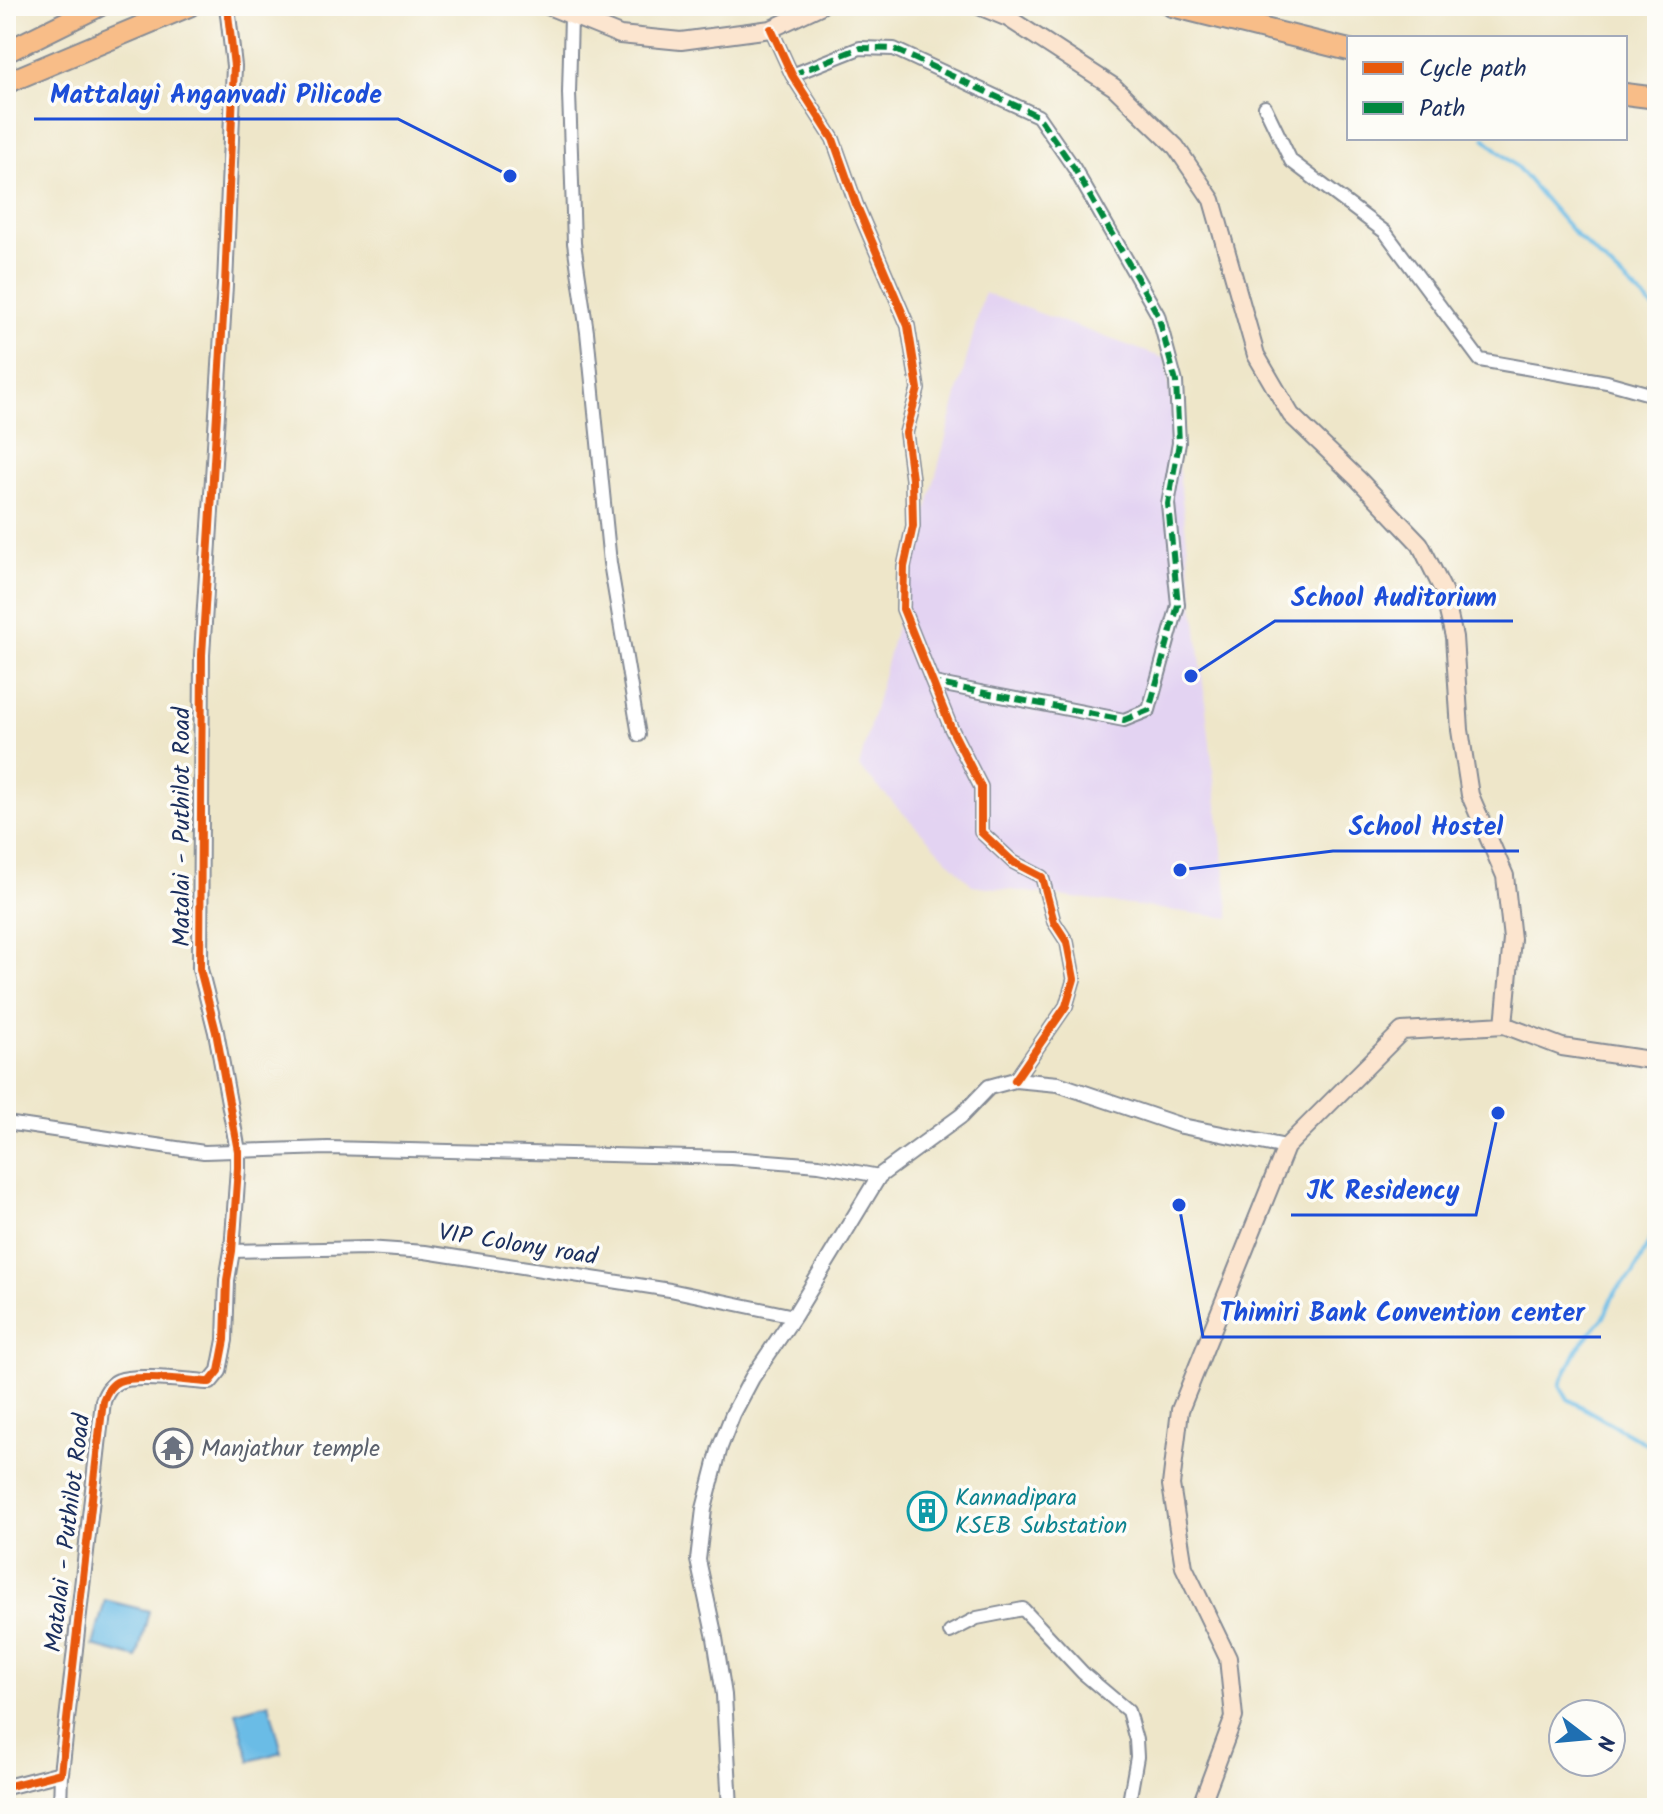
<svg xmlns="http://www.w3.org/2000/svg" width="1663" height="1814" viewBox="0 0 1663 1814" font-family="Kalam,sans-serif">
	<style>
		.built { fill: #e3d3f2 }
		.water { fill: #6bbce6; stroke: #4376a2; stroke-width: 2 }
		.lines { fill: none; stroke-linecap: round; stroke-linejoin: round }
		.stream { stroke: #6bbce6; stroke-width: 4 }
		.minor-casing { stroke: #848a94; stroke-width: 16 }
		.tertiary-casing { stroke: #848a94; stroke-width: 18 }
		.secondary-casing { stroke: #848a94; stroke-width: 20 }
		.trunk-casing { stroke: #848a94; stroke-width: 24 }
		.minor { stroke: #fff; stroke-width: 12 }
		.tertiary { stroke: #fff; stroke-width: 14 }
		.secondary { stroke: #fce5cf; stroke-width: 16 }
		.trunk { stroke: #f8bd88; stroke-width: 20 }
		.quiet { stroke: #00873e; stroke-width: 6; stroke-dasharray: 12 6; stroke-linecap: butt }
		.cycleway-casing { stroke: #fdfcf7; stroke-width: 13 }
		.cycleway { stroke: #e8590c; stroke-width: 8 }
		.labels { text-anchor: middle; stroke-width: 7; stroke-linejoin: round; paint-order: stroke }
		.street-label { font-size: 24px; fill: #1b2f5e; stroke: #fdfcf7 }
		.worship-label { font-size: 24px; fill: #5b616d; stroke: #fdfcf7; text-anchor: start }
		.culture-label { font-size: 24px; fill: #0d838f; stroke: #fdfcf7; text-anchor: start }
		.leader { fill: none; stroke: #1d4ed8; stroke-width: 3 }
		.callout-dot { fill: #1d4ed8; stroke: #fdfcf7; stroke-width: 3 }
		.callout-label { font-size: 26px; text-anchor: middle; font-weight: bold; fill: #1d4ed8; stroke: #fdfcf7; stroke-width: 7; stroke-linejoin: round; paint-order: stroke }
	</style>
	<rect width="100%" height="100%" fill="#fdfcf7"/>
	<filter id="ink" filterUnits="userSpaceOnUse"><feTurbulence type="fractalNoise" baseFrequency=".0125" numOctaves="2"/><feDisplacementMap in="SourceGraphic" scale="16" xChannelSelector="R" yChannelSelector="G"/><feConvolveMatrix kernelMatrix="1 2 1 2 8 2 1 2 1" color-interpolation-filters="sRGB"/></filter>
	<filter id="wash" filterUnits="userSpaceOnUse"><feTurbulence type="fractalNoise" baseFrequency=".006" numOctaves="4" result="noise"/><feDisplacementMap in="SourceGraphic" scale="32" xChannelSelector="R" yChannelSelector="G"/><feGaussianBlur stdDeviation="1.8" result="paint"/><feColorMatrix in="noise" values="0 0 0 0 0 0 0 0 0 0 0 0 0 0 0 0 0 1.4 0 .05"/><feComposite in="paint" operator="in"/></filter>
	<g filter="url(#wash)">
		<rect width="100%" height="100%" fill="#eee6c9"/>
		<!-- built -->
		<path class="built" d="M984,293L1166,359L1230,918L972,885L859,767Z"/>
		<!-- water -->
		<path class="water" d="M105,1600L149,1611L137,1658L93,1646Z
			M269,1703L282,1752L250,1761L236,1712Z"/>
		<g class="lines">
			<!-- stream -->
			<path class="stream" d="M1484,138L1517,167L1575,234L1657,311
				M1657,797L1654,840L1657,861
				M1657,1226L1633,1274L1616,1290L1604,1317L1578,1348L1560,1385L1568,1399L1657,1450"/>
		</g>
	</g>
	<g filter="url(#ink)">
		<g class="lines">
			<!-- minor casing -->
			<g class="minor-casing">
				<path id="minor" d="M571,16L569,93L574,243L587,332L610,563L639,735
					M771,29L792,75L833,139L856,204L908,326L918,389L906,433L912,479L913,526L904,567L903,609L951,728L981,787V832L1013,862L1042,877L1054,922L1067,942L1074,979L1066,1006L1015,1080
					M792,75L860,48L894,49L1038,116L1074,168L1121,250L1158,315L1176,382L1179,443L1168,504L1178,605L1149,710L1124,720L934,683
					M1265,107L1291,161L1385,232L1480,360L1607,382L1657,396
					M6,1123L204,1152L328,1148L731,1158L819,1165L879,1176
					M232,1251L367,1248L425,1252L670,1290L794,1316
					M950,1632L977,1618L1023,1609L1083,1673L1128,1711L1136,1740L1137,1757L1128,1808
					M60,1808L61,1773"/>
			</g>
			<!-- tertiary casing -->
			<g class="tertiary-casing">
				<path id="tertiary" d="M6,1787L61,1773L103,1401C106,1393 111,1384 119,1381C136,1374 190,1381 210,1382L219,1371L225,1340L227,1280L232,1251L238,1168V1151L216,1032L200,969L202,655L225,285L234,66L227,6
					M730,1808L724,1695L715,1638L698,1560L704,1509L720,1447L733,1414L752,1378L794,1316L879,1176L961,1116L989,1087L1015,1080L1058,1084L1182,1126L1286,1147"/>
			</g>
			<!-- secondary casing -->
			<g class="secondary-casing">
				<path id="secondary" d="M548,6L620,35L681,41L771,29L820,6
					M979,6L1008,18L1114,87L1176,147L1212,200L1256,355L1291,415L1359,480L1420,544L1443,590L1454,637L1460,730L1470,795L1505,876L1512,939L1504,1025
					M1200,1808L1234,1717L1228,1658L1184,1567L1171,1485L1180,1410L1286,1147L1402,1031L1504,1025L1562,1047L1657,1061"/>
			</g>
			<!-- trunk casing -->
			<g class="trunk-casing">
				<path id="trunk" d="M1172,6L1349,50
					M6,52L99,6
					M6,83L189,6
					M1625,94L1657,98"/>
			</g>
			<!-- minor -->
			<use href="#minor" class="minor"/>
			<!-- tertiary -->
			<use href="#tertiary" class="tertiary"/>
			<!-- secondary -->
			<use href="#secondary" class="secondary"/>
			<!-- trunk -->
			<use href="#trunk" class="trunk"/>
			<!-- quiet -->
			<path class="quiet" d="M792,75L860,48L894,49L1038,116L1074,168L1121,250L1158,315L1176,382L1179,443L1168,504L1178,605L1149,710L1124,720L934,683"/>
			<!-- cycleway casing -->
			<g class="cycleway-casing">
				<path id="cycleway" d="M771,29L792,75L833,139L856,204L908,326L918,389L906,433L912,479L913,526L904,567L903,609L951,728L981,787V832L1013,862L1042,877L1054,922L1067,942L1074,979L1066,1006L1015,1080
					M6,1787L61,1773L103,1401C106,1393 111,1384 119,1381C136,1374 190,1381 210,1382L219,1371L225,1340L227,1280L232,1251L238,1168V1151L216,1032L200,969L202,655L225,285L234,66L227,6"/>
			</g>
			<!-- cycleway -->
			<use href="#cycleway" class="cycleway"/>
		</g>
	</g>
	<!-- icons -->
	<defs>
		<g id="temple-ring" transform="scale(2)"><circle r="9.5" fill="#fdfcf7" stroke="#6b7280" stroke-width="1.5"/><path d="M0-6L5-2H3V0L6.5 2.5H4V6H1.5V3h-3V6H-4V2.5H-6.5L-3 0V-2H-5Z" fill="#6b7280"/></g>
		<g id="building-ring" transform="scale(2)"><circle r="9.5" fill="#fdfcf7" stroke="#0f9aa8" stroke-width="1.5"/><path d="M-4-6H4V6H1V3H-1V6H-4ZM-2.5-4.3h1.7v1.8h-1.7ZM.8-4.3h1.7v1.8H.8ZM-2.5-1h1.7V.8h-1.7ZM.8-1h1.7V.8H.8Z" fill="#0f9aa8"/></g>
	</defs>
	<g fill-rule="evenodd">
		<use href="#temple-ring" x="173" y="1448"/>
		<use href="#building-ring" x="927" y="1511"/>
	</g>
	<g class="labels">
		<!-- street labels -->
		<g class="street-label">
			<text transform="translate(181 827) rotate(-90)" y="8">Matalai - Puthilot Road</text>
			<text transform="translate(518 1244) rotate(9)" y="8">VIP Colony road</text>
			<text transform="translate(67 1533) rotate(-83)" y="8">Matalai - Puthilot Road</text>
		</g>
		<!-- worship labels -->
		<g class="worship-label">
			<text x="201" y="1456">Manjathur temple</text>
		</g>
		<!-- culture labels -->
		<g class="culture-label">
			<text x="955" y="1505">Kannadipara<tspan x="955" dy="28">KSEB Substation</tspan></text>
		</g>
	</g>
	<!-- callouts -->
	<path class="leader" d="M510 176L398 119H34M1191 676L1275 621H1513M1180 870L1333 851H1519M1498 1113L1476 1215H1291M1179 1205L1203 1337H1601"/>
	<g class="callout-dot">
		<circle cx="510" cy="176" r="8"/>
		<circle cx="1191" cy="676" r="8"/>
		<circle cx="1180" cy="870" r="8"/>
		<circle cx="1498" cy="1113" r="8"/>
		<circle cx="1179" cy="1205" r="8"/>
	</g>
	<g class="callout-label">
		<text x="216" y="103">Mattalayi Anganvadi Pilicode</text>
		<text x="1394" y="606">School Auditorium</text>
		<text x="1426" y="835">School Hostel</text>
		<text x="1383" y="1199">JK Residency</text>
		<text x="1402" y="1321">Thimiri Bank Convention center</text>
	</g>
	<!-- margin -->
	<rect width="1663" height="1814" fill="none" stroke="#fdfcf7" stroke-width="32"/>
	<!-- legend -->
	<rect x="1347" y="36" width="280" height="104" fill="#fdfcf7" stroke="#a3aaba" stroke-width="2"/>
	<rect x="1363" y="62" width="40" height="12" fill="#e8590c" stroke="#a3aaba" stroke-width="2"/>
	<text x="1419" y="76" font-size="24" fill="#1b2f5e">Cycle path</text>
	<rect x="1363" y="102" width="40" height="12" fill="#00873e" stroke="#a3aaba" stroke-width="2"/>
	<text x="1419" y="116" font-size="24" fill="#1b2f5e">Path</text>
	<!-- north arrow -->
	<g transform="translate(1587 1738) rotate(106)"><circle r="38" fill="#fdfcf7" stroke="#a3aaba" stroke-width="2"/>
	<path d="M0-6L14 30L0 20L-14 30Z" fill="#1f6fb2"/>
	<text y="-12" font-size="22" font-weight="bold" text-anchor="middle" fill="#1b2f5e">N</text>
	</g>
</svg>
